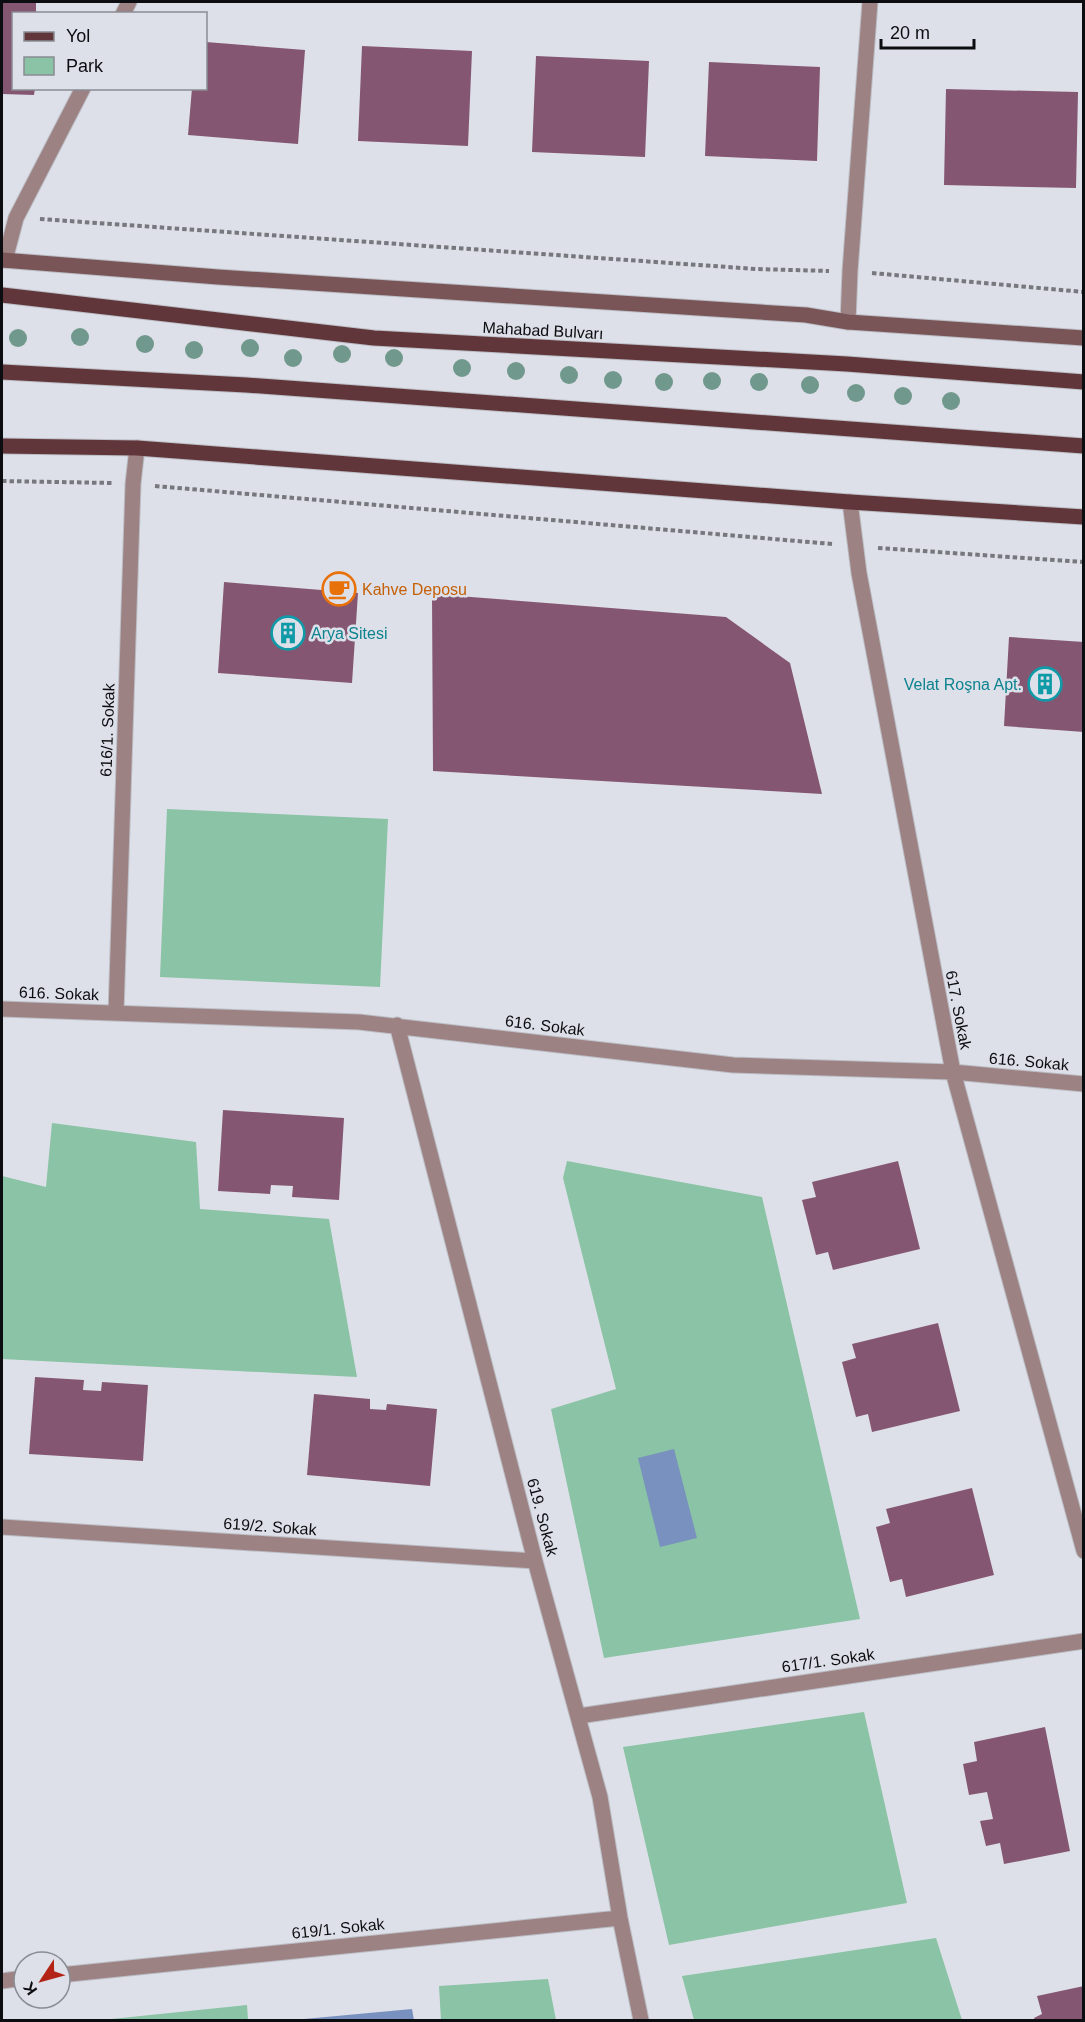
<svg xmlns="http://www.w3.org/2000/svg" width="1085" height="2022" viewBox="0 0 1085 2022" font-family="Helvetica,sans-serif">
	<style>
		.green { fill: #8ac3a5 }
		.water { fill: #7991be }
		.building { fill: #845672 }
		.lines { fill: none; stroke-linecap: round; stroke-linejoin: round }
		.minor-casing { stroke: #bcbec5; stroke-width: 17 }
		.secondary-casing { stroke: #bcbec5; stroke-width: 17 }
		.primary-casing { stroke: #bcbec5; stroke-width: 17 }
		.path { stroke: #76787d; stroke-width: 4; stroke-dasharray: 4.5 3; stroke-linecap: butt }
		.minor { stroke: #9d8284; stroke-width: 15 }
		.secondary { stroke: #7a5558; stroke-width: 15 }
		.primary { stroke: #61363a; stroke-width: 15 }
		.tree { fill: #71988c }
		.labels { text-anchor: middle; stroke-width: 5; stroke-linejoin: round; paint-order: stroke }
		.street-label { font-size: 16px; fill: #0c0d10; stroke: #dde0e8 }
		.food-label { font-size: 16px; fill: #c56008; stroke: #dde0e8; text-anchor: start }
		.culture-label { font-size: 16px; fill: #0d838f; stroke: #dde0e8; text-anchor: start }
	</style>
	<rect width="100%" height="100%" fill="#dde0e8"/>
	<!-- green -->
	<path class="green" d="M167,809L388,819L380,987L160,977Z
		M52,1123L196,1142L200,1209L329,1219L357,1377L2,1359V1176L46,1187Z
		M567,1161L762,1197L860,1619L604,1658L551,1409L616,1389L563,1178Z
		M864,1712L907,1903L669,1945L623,1747Z
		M936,1938L962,2020H694L682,1976Z
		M548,1979L556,2020H441L439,1986Z
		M247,2005L248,2020H102Z"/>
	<!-- water -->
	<path class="water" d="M674,1449L697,1538L660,1547L638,1458Z
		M412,2009L414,2020H304V2019Z"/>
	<!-- building -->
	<path class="building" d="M2,2H36V14H14V88H35L34,95L2,94Z
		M206,42L305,50L298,144L188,135L192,88H206Z
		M362,46L472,51L468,146L358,141Z
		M536,56L649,61L645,157L532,152Z
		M709,62L820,67L817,161L705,156Z
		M946,89L1078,92L1076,188L944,185Z
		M224,582L358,593L352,683L218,673Z
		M432,594L726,617L790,663L822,794L433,771Z
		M1009,637L1084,642V732L1004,726Z
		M223,1110L344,1118L339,1200L292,1197L293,1186L271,1185L270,1194L218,1191Z
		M898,1161L920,1249L833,1270L828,1252L816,1255L802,1200L816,1197L812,1182Z
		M938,1323L960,1411L872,1432L868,1414L856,1417L842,1362L856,1358L852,1344Z
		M35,1377L84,1380L83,1390L101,1391L102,1382L148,1385L143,1461L29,1454Z
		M314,1394L370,1399V1409L386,1410L387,1404L437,1409L430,1486L307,1475Z
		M972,1488L994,1575L906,1597L902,1579L890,1582L876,1527L890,1523L886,1509Z
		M1045,1727L1070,1851L1004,1864L1000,1843L986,1846L980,1821L993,1819L987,1792L969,1795L963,1764L977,1761L974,1742Z
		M1084,1986V2020H1035L1034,2018L1042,2014L1037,1996Z"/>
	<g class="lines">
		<!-- minor casing -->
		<g class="minor-casing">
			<path id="minor" d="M123,14L129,2
				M5,260L16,218L83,88
				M848,322L850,271L870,2
				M850,502L859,573L953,1072L1084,1551
				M2,1009L359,1022L733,1065L953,1072L1084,1084
				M116,1013L133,484L137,448
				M397,1025L535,1561L600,1797L620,1918L641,2020
				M2,1527L535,1561
				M579,1716L1084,1641
				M60,1975L620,1918
				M2,1981L24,1978"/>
		</g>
		<!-- secondary casing -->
		<g class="secondary-casing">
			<path id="secondary" d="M2,260L218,277L806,315L848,322L1084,338"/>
		</g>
		<!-- primary casing -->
		<g class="primary-casing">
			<path id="primary" d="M2,295L374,338L847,364L1084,382
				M2,372L246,385L1084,446
				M2,446L137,448L850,502L1084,517"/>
		</g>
		<!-- path -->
		<path class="path" d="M40,219L756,269L829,271
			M872,273L1084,292
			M2,481L112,483
			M155,486L832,544
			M878,548L1084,562"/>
		<!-- minor -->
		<use href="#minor" class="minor"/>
		<!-- secondary -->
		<use href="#secondary" class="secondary"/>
		<!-- primary -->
		<use href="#primary" class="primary"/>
	</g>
	<!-- trees -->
	<g class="tree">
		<circle cx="80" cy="337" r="9"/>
		<circle cx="18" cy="338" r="9"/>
		<circle cx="145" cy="344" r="9"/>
		<circle cx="250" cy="348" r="9"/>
		<circle cx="194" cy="350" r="9"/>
		<circle cx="342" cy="354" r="9"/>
		<circle cx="293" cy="358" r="9"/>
		<circle cx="394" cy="358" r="9"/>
		<circle cx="462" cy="368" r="9"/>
		<circle cx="516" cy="371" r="9"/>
		<circle cx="569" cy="375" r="9"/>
		<circle cx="613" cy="380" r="9"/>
		<circle cx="712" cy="381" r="9"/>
		<circle cx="664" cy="382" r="9"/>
		<circle cx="759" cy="382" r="9"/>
		<circle cx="810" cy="385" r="9"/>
		<circle cx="856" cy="393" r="9"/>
		<circle cx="903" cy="396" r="9"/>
		<circle cx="951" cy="401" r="9"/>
	</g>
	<!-- icons -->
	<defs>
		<g id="cafe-ring" transform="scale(1.725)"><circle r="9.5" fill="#dde0e8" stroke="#e8710a" stroke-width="1.5"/><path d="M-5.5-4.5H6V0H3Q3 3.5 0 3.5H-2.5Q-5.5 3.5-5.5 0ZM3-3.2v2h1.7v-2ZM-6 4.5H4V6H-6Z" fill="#e8710a"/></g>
		<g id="building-ring" transform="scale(1.725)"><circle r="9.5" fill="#dde0e8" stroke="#0f9aa8" stroke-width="1.5"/><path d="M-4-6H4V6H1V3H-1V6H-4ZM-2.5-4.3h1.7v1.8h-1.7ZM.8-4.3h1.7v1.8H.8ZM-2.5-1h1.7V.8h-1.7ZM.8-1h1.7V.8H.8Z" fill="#0f9aa8"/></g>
	</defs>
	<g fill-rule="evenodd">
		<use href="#cafe-ring" x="339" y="589"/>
		<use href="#building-ring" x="288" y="633"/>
		<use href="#building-ring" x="1045" y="684"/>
	</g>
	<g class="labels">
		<!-- street labels -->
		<g class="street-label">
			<text transform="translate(543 330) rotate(3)" y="6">Mahabad Bulvarı</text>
			<text transform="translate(107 730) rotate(-88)" y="6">616/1. Sokak</text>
			<text transform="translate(59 993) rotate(2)" y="6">616. Sokak</text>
			<text transform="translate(959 1010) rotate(79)" y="6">617. Sokak</text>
			<text transform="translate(545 1025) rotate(7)" y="6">616. Sokak</text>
			<text transform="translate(1029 1061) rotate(5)" y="6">616. Sokak</text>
			<text transform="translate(543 1517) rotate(75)" y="6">619. Sokak</text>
			<text transform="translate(270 1526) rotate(4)" y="6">619/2. Sokak</text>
			<text transform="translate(828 1660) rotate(-8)" y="6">617/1. Sokak</text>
			<text transform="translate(338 1928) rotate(-6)" y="6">619/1. Sokak</text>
		</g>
		<!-- food labels -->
		<g class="food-label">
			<text x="362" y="595">Kahve Deposu</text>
		</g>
		<!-- culture labels -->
		<g class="culture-label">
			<text x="311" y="639">Arya Sitesi</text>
			<text x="1022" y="690" text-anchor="end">Velat Roşna Apt.</text>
		</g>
	</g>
	<!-- border -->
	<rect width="1085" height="2022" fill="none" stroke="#0c0d10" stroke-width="6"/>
	<!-- legend -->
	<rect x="12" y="12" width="195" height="78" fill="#dde0e8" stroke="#898c92" stroke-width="1.5"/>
	<rect x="24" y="32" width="30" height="9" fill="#61363a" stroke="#898c92" stroke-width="1.5"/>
	<text x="66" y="42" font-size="18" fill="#0c0d10">Yol</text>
	<rect x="24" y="57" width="30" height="18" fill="#8ac3a5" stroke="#898c92" stroke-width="1.5"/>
	<text x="66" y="72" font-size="18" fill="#0c0d10">Park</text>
	<!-- north arrow -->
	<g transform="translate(42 1980) rotate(234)"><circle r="28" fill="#dde0e8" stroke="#898c92" stroke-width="1.5"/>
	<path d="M0-4.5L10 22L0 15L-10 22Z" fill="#b32417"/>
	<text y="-9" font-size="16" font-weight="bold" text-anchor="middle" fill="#0c0d10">K</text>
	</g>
	<!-- scale -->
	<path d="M881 39v9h93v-9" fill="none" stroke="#0c0d10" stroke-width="3"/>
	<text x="890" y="39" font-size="18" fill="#0c0d10" stroke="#dde0e8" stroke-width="4.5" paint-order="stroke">20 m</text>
</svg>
